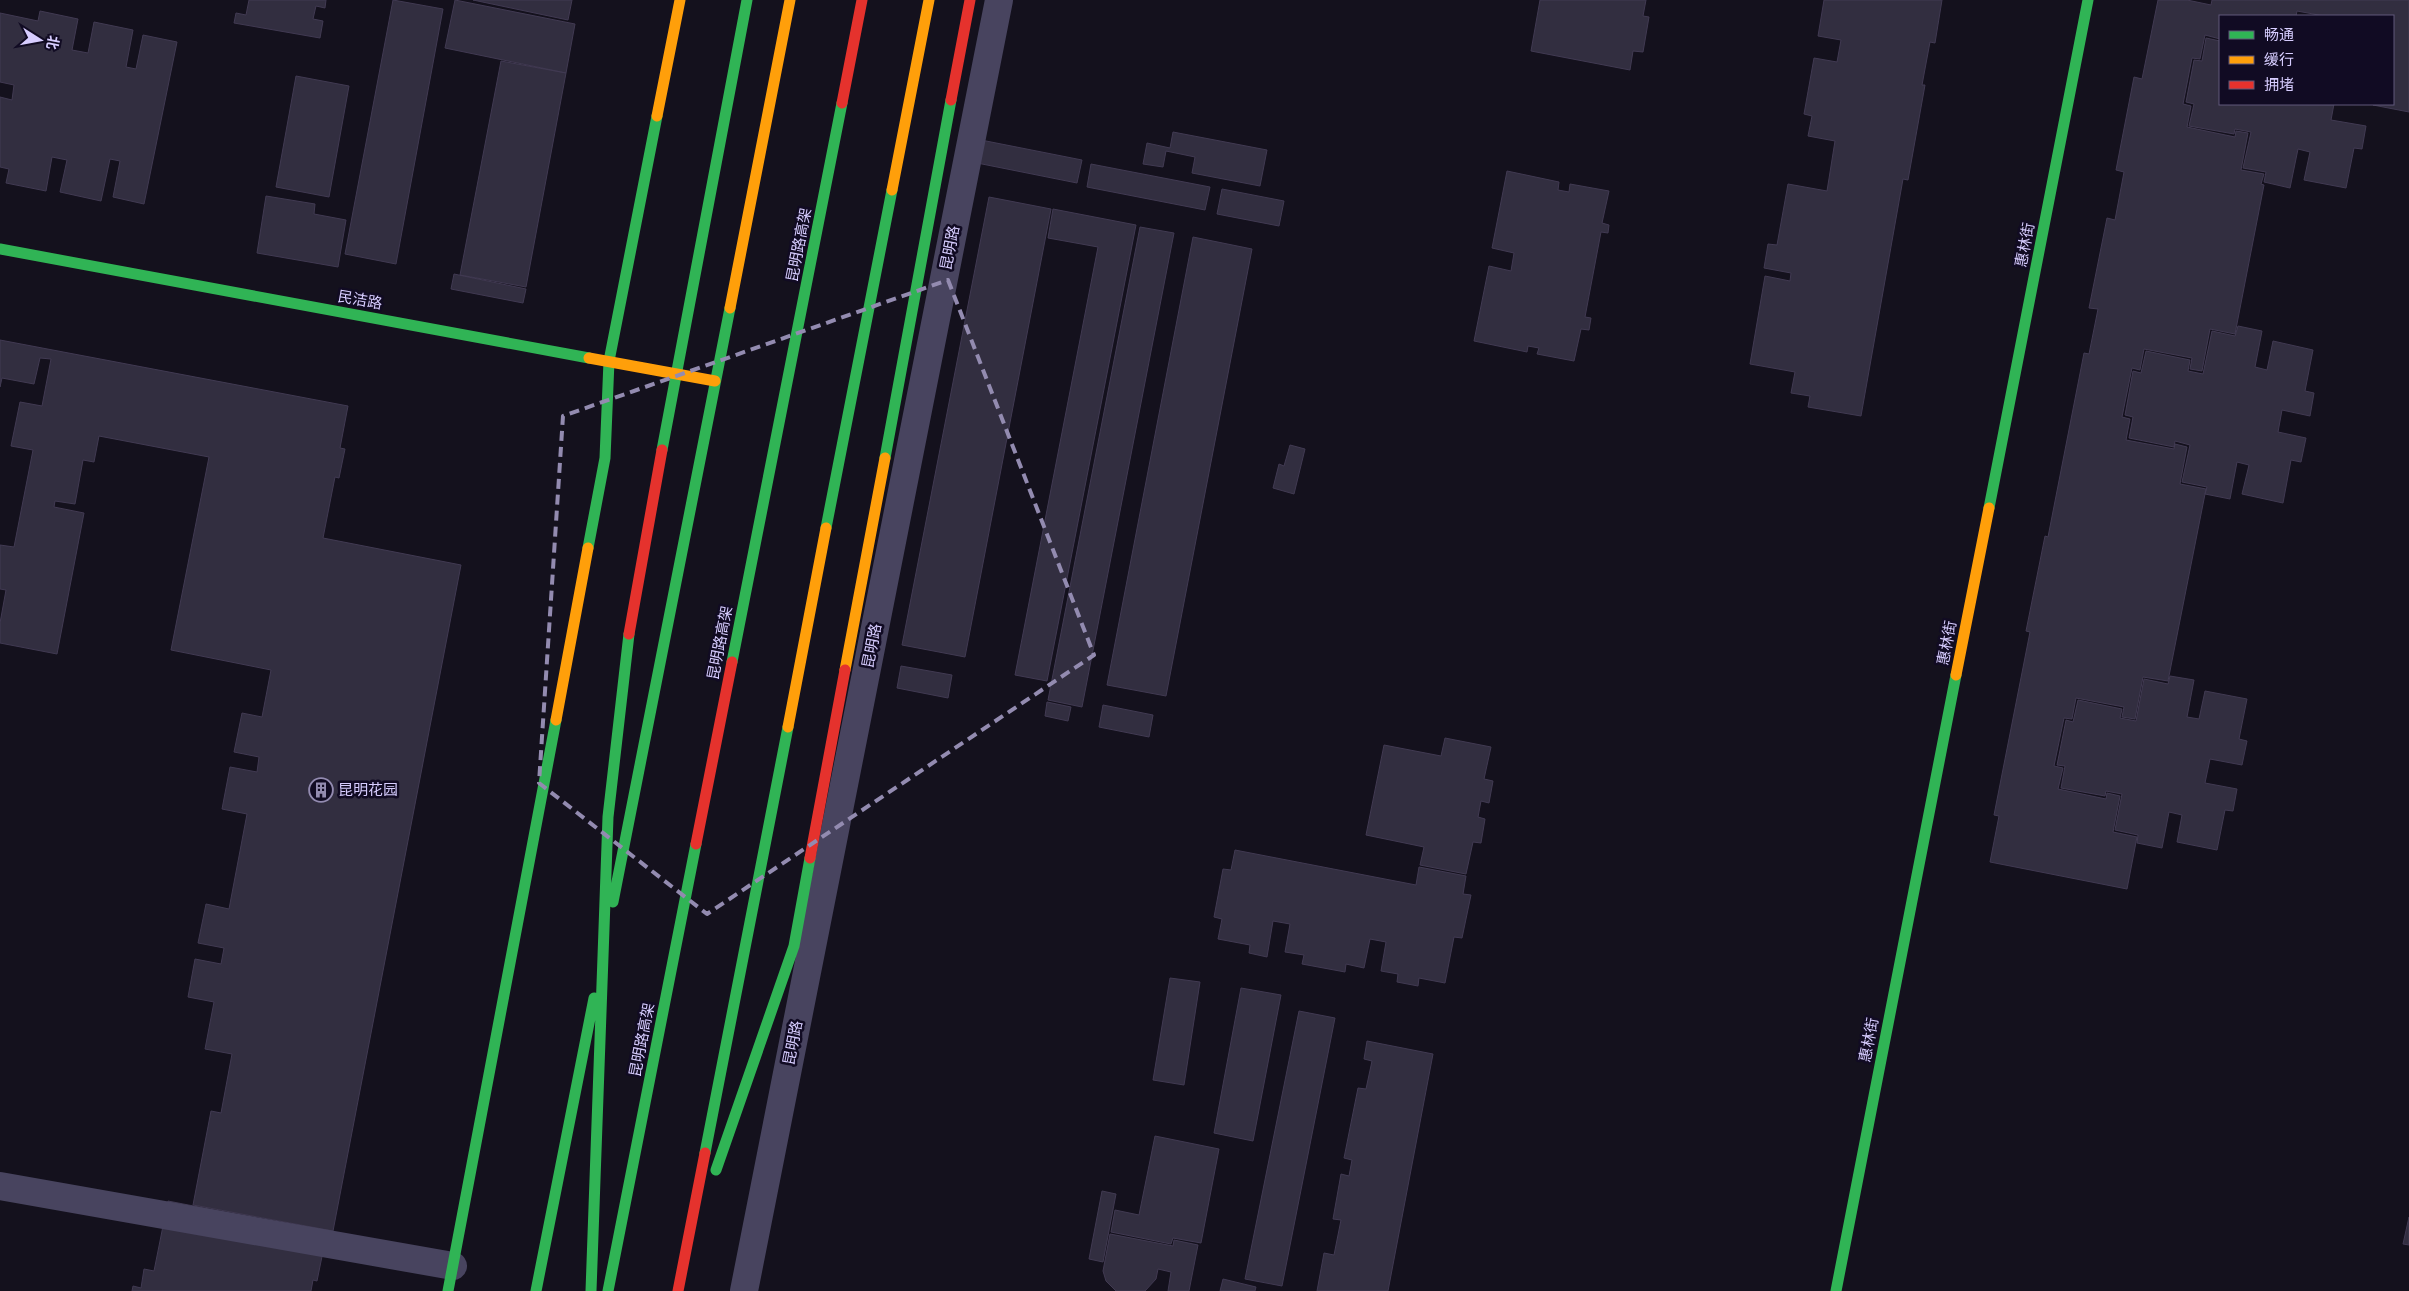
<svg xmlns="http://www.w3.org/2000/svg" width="2409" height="1291" viewBox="0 0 2409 1291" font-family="Jost,'Noto Sans SC',sans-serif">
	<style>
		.building { fill: #322e40; stroke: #413a52 }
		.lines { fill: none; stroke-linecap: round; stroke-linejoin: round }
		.street { stroke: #48445f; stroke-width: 28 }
		.fast { stroke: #30b455; stroke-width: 11 }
		.slow { stroke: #ff9f0a; stroke-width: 11 }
		.jam { stroke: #e5322d; stroke-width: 11 }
		.marked { fill: none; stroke: #938bb0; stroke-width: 4; stroke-dasharray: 10 6; stroke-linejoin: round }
		.labels { text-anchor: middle; stroke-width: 5; stroke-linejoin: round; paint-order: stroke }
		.street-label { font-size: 15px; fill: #d7cdff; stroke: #110b23 }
		.poi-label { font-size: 15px; fill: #d7cdff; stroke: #110b23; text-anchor: start }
	</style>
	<rect width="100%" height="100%" fill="#14111d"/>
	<!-- building -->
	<path class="building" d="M249,0H326L325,8L316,6L313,19L323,21L320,38L234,23L236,13L246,15Z
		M393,0L443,9L396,264L345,254Z
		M455,0L575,24L566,73L445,48Z
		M473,0H572L568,20Z
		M1540,0H1646L1643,16L1649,17L1643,52L1633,51L1630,70L1531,51Z
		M1824,0H1942L1935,43L1930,42L1922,85H1925L1908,180L1903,179L1861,416L1808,407L1810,396L1791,393L1795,372L1750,364L1765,276L1790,281L1791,273L1764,268L1768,244L1777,245L1788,184L1827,191L1835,141L1808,136L1812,116L1804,114L1814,58L1837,62L1841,40L1818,36Z
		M2158,0H2187L2211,5L2212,0H2409V112L2373,105L2393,104V16H2324L2297,11L2296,16H2220V39L2205,35L2200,59L2192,58L2183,104L2191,106L2187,127L2235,137L2236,131L2248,133L2241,170L2264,174L2261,184L2264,185L2235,334L2210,329L2202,371L2190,369L2192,358L2144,349L2140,370L2132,368L2122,417L2130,419L2126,440L2174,449L2175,444L2187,447L2180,484L2206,489L2168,681L2143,677L2135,719L2122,717L2124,707L2076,698L2072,719L2064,718L2054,766L2063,768L2058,789L2106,799L2107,793L2120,796L2113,832L2137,837L2127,889L1990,862L1999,816L1994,815L2030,632L2026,631L2045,536L2048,537L2084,353L2089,354L2098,309L2089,308L2107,218L2115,220L2124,172L2116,170L2134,77L2142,79Z
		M40,11L78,19L72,50L88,53L94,22L133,30L126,67L136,69L143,35L177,42L144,204L113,197L120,161L110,159L101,201L60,192L67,160L52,157L46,191L6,183L9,169L0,167V97L12,100L14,85L0,82V13L38,21Z
		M2206,38L2220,41V104H2334L2331,120L2366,126L2362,149L2354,148L2346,188L2304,180L2310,152L2298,149L2290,188L2264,182L2266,172L2243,168L2251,132L2235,129L2234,134L2189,126L2194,104L2186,102L2194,60L2202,61Z
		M501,61L566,73L526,287L460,275Z
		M296,76L349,86L329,197L276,187Z
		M1173,132L1267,150L1260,186L1192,173L1195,157L1166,151L1163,167L1143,164L1147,143L1170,148Z
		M981,140L1082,160L1077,183L977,163Z
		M1091,164L1210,187L1205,210L1087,187Z
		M1507,171L1559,182L1558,190L1569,192L1570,184L1609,191L1602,223L1609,225L1608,233L1601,232L1585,317L1591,318L1589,330L1581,329L1574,361L1537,354L1539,348L1528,346L1527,352L1474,341L1489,266L1511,271L1514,253L1492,248Z
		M1222,189L1284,201L1279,226L1217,214Z
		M266,196L315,204L314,214L346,220L338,267L257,253Z
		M989,197L1051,209L965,657L902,645Z
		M1053,209L1136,225L1047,681L1015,675L1098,247L1048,238Z
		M1140,227L1174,233L1082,707L1048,700Z
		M1193,237L1252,249L1166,696L1107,685Z
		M454,274L526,289L523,303L451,289Z
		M2238,326L2262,331L2255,367L2267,370L2273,341L2313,350L2305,391L2314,393L2310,416L2282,410L2278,432L2306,438L2301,462L2291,460L2283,503L2242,494L2249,465L2237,462L2230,499L2205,494L2207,487L2182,482L2190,445L2175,441L2174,447L2129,438L2133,417L2125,415L2133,371L2141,373L2146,351L2190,360L2188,371L2203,374L2212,331L2235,336Z
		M0,340L348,406L340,448L345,449L339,478L335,477L323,538L461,565L333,1231L193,1205L211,1111L221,1113L232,1054L205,1049L214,1002L188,997L195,959L221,964L224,948L198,943L206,904L229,909L247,814L222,809L230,767L257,772L259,757L234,752L242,713L262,717L271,670L171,650L209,457L99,436L94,462L83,460L75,504L55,501L54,507L84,513L57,654L0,643V623L6,590L0,589V545L14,547L33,450L11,446L20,402L42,406L51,359L40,358L34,384L2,378L0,387Z
		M1290,445L1305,449L1294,494L1273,488L1279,464L1284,466Z
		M901,666L952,675L948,698L897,688Z
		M2170,676L2194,680L2187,717L2199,719L2205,691L2247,699L2239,739L2247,741L2242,765L2210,759L2205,783L2237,789L2233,811L2225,810L2217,850L2177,842L2182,815L2169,812L2162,848L2137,843L2138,835L2115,830L2122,794L2106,791L2105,796L2061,788L2065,766L2057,765L2066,720L2073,722L2078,700L2122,709L2120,718L2136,721L2144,679L2168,684Z
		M1047,702L1071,707L1068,721L1045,716Z
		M1103,705L1153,715L1149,737L1099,727Z
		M1445,738L1491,747L1484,779L1493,781L1489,803L1481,801L1478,817L1485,819L1481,843L1473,842L1466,874L1420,865L1424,847L1366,835L1384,745L1441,756Z
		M1235,850L1416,885L1419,867L1466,876L1463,894L1471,895L1462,938L1454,937L1445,983L1419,978L1418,986L1397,982L1398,974L1381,971L1386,942L1370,939L1364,968L1346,964L1345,972L1302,964L1304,955L1285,952L1290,924L1273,921L1267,957L1249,953L1250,945L1218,939L1222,919L1214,917L1223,869L1231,870Z
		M1170,978L1200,982L1184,1085L1153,1080Z
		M1241,988L1281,995L1253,1141L1214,1133Z
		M1299,1011L1335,1018L1282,1286L1245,1279Z
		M1367,1041L1433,1054L1388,1291H1317L1324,1253L1334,1255L1341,1220L1333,1219L1341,1174L1349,1176L1352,1160L1344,1158L1358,1088L1366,1089L1372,1061L1364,1059Z
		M1155,1136L1219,1149L1201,1243L1173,1238L1171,1244L1111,1232L1115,1210L1139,1215Z
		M1102,1191L1116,1194L1103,1262L1089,1259Z
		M168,1201L327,1232L317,1281L313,1280L311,1291H132L133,1286L141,1288L144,1269L154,1271Z
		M2409,1217V1245L2403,1244Z
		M1110,1234L1173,1246L1174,1240L1198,1245L1189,1291H1168L1171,1272L1158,1269L1156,1279L1145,1291H1116L1106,1281L1103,1271Z
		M1223,1279L1256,1287L1255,1291H1220Z"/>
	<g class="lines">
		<!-- street -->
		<path class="street" d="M0,1186L453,1266
			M744,1291L999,0"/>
		<!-- fast -->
		<path class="fast" d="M0,249L589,358
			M662,450L747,0
			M885,458L951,100
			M1989,508L2088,0
			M826,528L892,190
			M588,548L605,458L609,361L657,116
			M732,662L842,103
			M613,902L730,308
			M705,1153L788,727
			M716,1170L794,946L810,858
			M448,1291L556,720
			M536,1291L594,998
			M591,1291L608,817L629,634
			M608,1291L696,844
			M1836,1291L1956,675"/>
		<!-- slow -->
		<path class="slow" d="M657,116L680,0
			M892,190L929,0
			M730,308L790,0
			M589,358L715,381
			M845,670L885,458
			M1956,675L1989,508
			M556,720L588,548
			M788,727L826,528"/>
		<!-- jam -->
		<path class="jam" d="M951,100L970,0
			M842,103L862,0
			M629,634L662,450
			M696,844L732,662
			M810,858L845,670
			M678,1291L705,1153"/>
	</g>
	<!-- marked area -->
	<path class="marked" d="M948,280L1094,655L707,914L539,783L563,416Z"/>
	<!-- icons -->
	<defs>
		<g id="building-ring" transform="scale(1.25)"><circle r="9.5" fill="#110b23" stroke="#938bb0" stroke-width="1.5"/><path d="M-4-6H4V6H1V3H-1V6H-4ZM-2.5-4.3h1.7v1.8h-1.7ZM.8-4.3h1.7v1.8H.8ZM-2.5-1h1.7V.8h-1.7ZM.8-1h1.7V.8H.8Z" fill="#938bb0"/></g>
	</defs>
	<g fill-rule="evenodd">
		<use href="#building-ring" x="321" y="790"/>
	</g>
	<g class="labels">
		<!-- street labels -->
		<g class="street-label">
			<text transform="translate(799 245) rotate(-79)" y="5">昆明路高架</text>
			<text transform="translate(2025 245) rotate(-79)" y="5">惠林街</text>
			<text transform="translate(950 248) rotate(-79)" y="5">昆明路</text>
			<text transform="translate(360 300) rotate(10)" y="5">民洁路</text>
			<text transform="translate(720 643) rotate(-79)" y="5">昆明路高架</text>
			<text transform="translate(1947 643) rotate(-79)" y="5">惠林街</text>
			<text transform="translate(872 646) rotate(-79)" y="5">昆明路</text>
			<text transform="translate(642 1040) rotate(-79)" y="5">昆明路高架</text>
			<text transform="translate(1869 1040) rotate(-79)" y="5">惠林街</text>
			<text transform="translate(793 1043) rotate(-79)" y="5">昆明路</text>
		</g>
		<!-- poi labels -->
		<g class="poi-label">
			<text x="338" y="795">昆明花园</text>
		</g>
	</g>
	<!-- legend -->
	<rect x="2219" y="15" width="175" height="90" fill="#110b23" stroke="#60597b"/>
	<rect x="2229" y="31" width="25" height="8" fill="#30b455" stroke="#60597b"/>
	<text x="2264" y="40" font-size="15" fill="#d7cdff">畅通</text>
	<rect x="2229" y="56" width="25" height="8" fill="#ff9f0a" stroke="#60597b"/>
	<text x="2264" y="65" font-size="15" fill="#d7cdff">缓行</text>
	<rect x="2229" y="81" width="25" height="8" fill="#e5322d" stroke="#60597b"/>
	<text x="2264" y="90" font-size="15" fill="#d7cdff">拥堵</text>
	<!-- north arrow -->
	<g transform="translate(40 40) rotate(101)" stroke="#110b23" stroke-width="4" paint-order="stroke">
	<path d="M0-4L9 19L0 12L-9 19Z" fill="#d7cdff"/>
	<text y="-8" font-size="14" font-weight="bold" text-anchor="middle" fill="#d7cdff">北</text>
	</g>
</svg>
